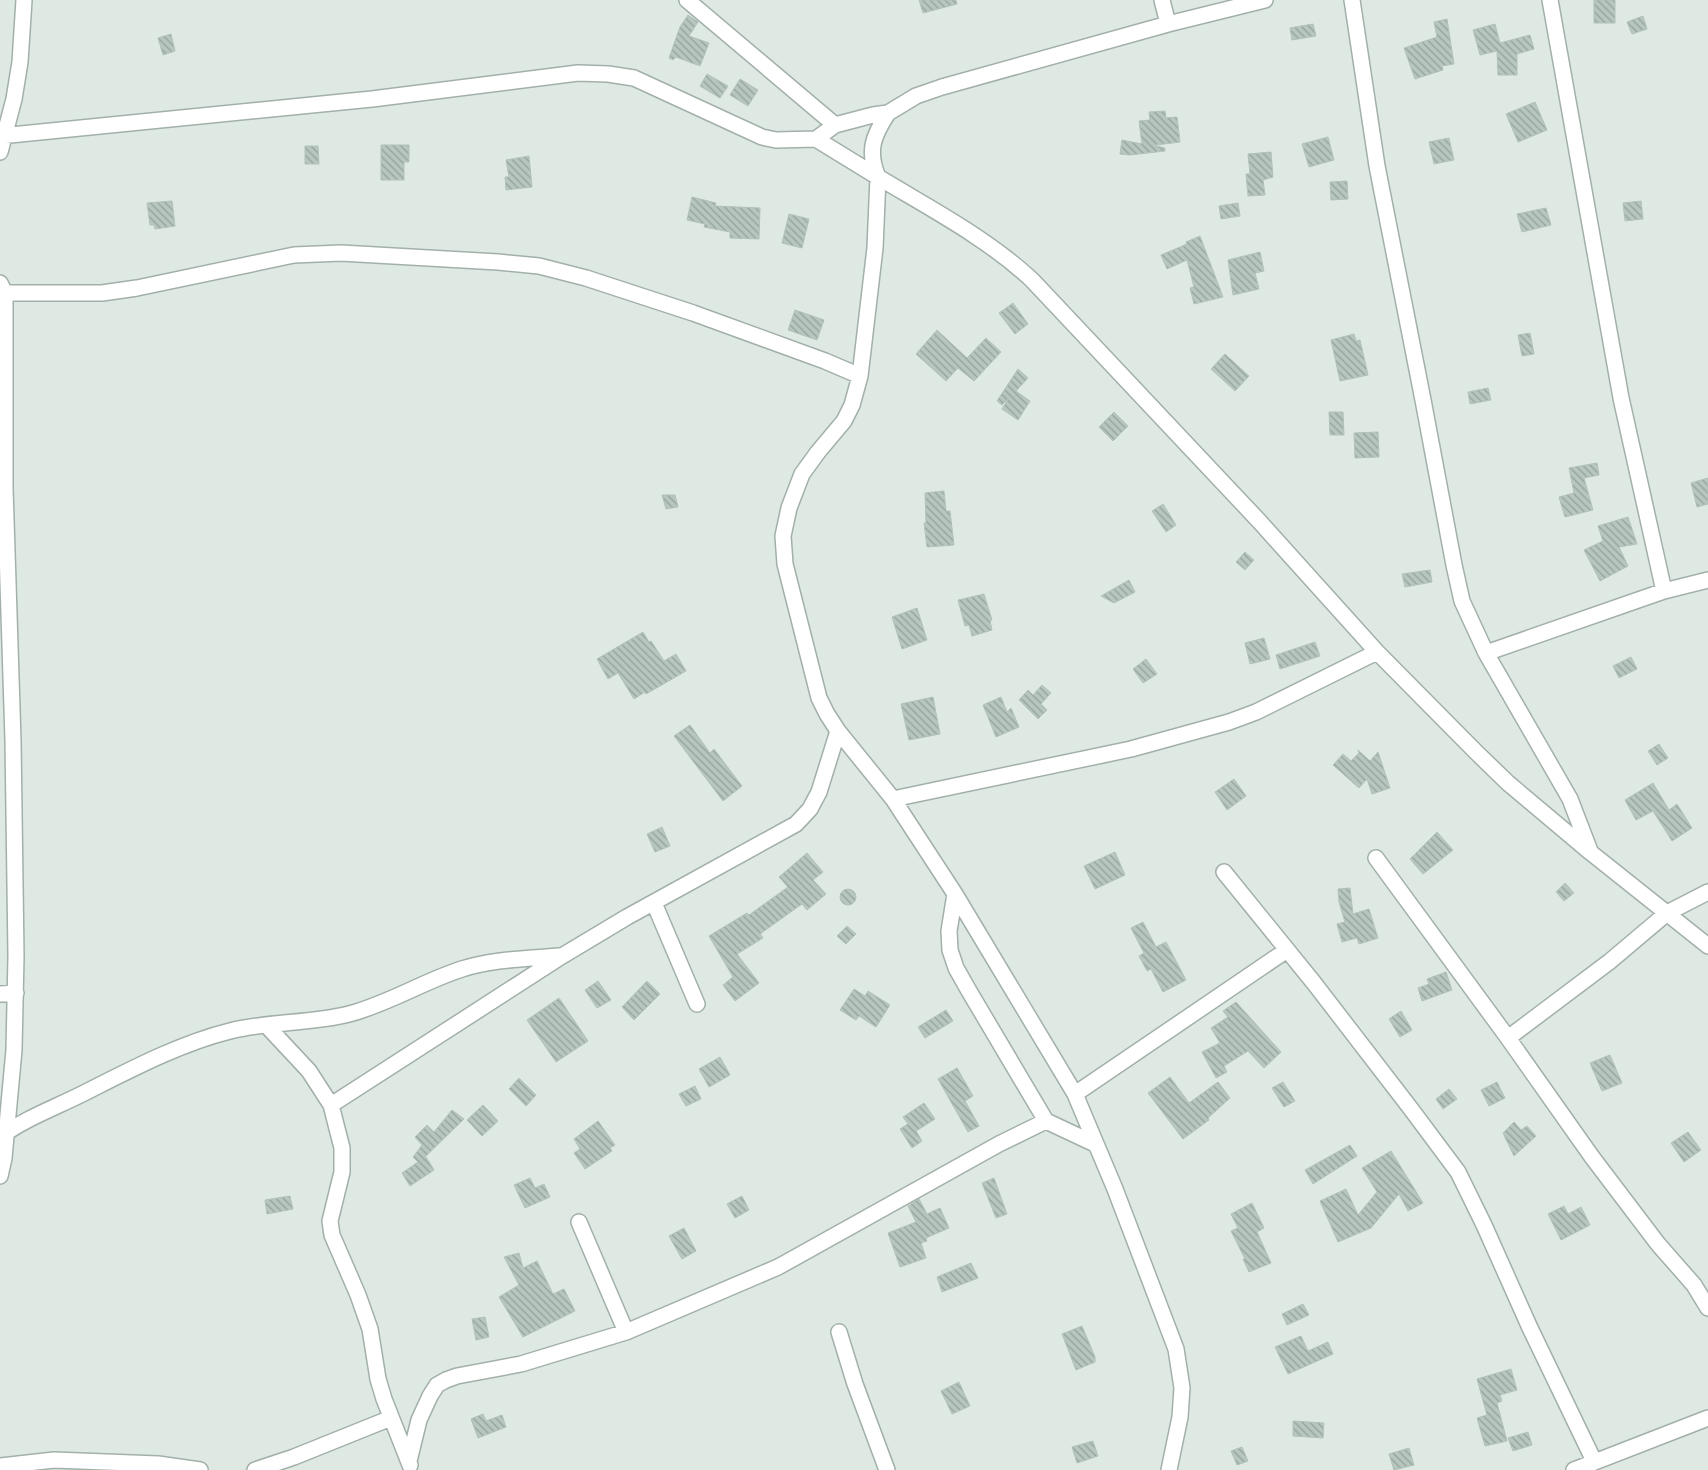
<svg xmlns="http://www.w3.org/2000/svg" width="1708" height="1470" viewBox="0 0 1708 1470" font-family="Signika,sans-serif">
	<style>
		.building { fill: url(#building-back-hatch); stroke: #b2c2b9 }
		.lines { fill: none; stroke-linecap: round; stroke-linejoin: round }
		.street-casing { stroke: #a2b0a9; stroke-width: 18 }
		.street { stroke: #fff; stroke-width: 15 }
	</style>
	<defs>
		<pattern id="building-back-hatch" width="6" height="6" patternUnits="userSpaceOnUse" patternTransform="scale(1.25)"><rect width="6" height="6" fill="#b7c6bf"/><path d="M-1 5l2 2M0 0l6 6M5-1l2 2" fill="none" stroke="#94a29c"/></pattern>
	</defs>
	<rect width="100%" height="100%" fill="#dfe9e3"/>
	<!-- building -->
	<path class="building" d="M919,0H956L957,4L923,13Z
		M1594,0H1615V23H1594Z
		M688,15L698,22L689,36L709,43L700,66L676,57L673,60L669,58L680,27Z
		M1643,16L1647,29L1632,34L1627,22Z
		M1447,19L1454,64L1442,66L1443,70L1415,79L1404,48L1437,37L1434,22Z
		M1313,24L1316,36L1292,40L1290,28Z
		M1495,24L1500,43L1530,35L1534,49L1517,54V75H1498L1497,51L1480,55L1473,30Z
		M171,34L175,51L163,55L158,38Z
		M707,74L728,86L720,98L700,86Z
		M740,79L758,90L748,106L730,95Z
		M1535,102L1547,130L1518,142L1506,114Z
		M1165,111L1166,118L1177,117L1180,142L1156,145V146L1165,148V151L1130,155L1120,154L1122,140L1142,144L1139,121L1150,120L1149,112Z
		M1328,137L1334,160L1309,167L1302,144Z
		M1449,138L1454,160L1434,164L1429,142Z
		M381,145H409V162H404V180H381Z
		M305,146H318L319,164H305Z
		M1271,152L1273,177L1263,180L1265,195L1248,196L1246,174H1250L1248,154Z
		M529,156L532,187L506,190L505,177H509L506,160Z
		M1347,181L1348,199L1331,200L1330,182Z
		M692,197L716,203L715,206L760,208L759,239L730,238V232L704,227L705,224L687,220Z
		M172,201L175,226L155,229L154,225H150L147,203Z
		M1641,201L1643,219L1625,221L1623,203Z
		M1238,203L1240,216L1221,219L1219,206Z
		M1546,208L1551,225L1522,232L1517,214Z
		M789,214L809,219L802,248L782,243Z
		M1200,236L1223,297L1194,304L1190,288L1194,287L1187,260L1167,269L1161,255L1187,244L1186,242Z
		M1260,252L1264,271L1255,273L1259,289L1233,295L1228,260Z
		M1013,303L1028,324L1015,334L999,313Z
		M795,310L824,320L817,340L788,330Z
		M937,330L967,358L986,338L1001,352L974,381L958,368L946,381L916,354Z
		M1530,333L1534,354L1522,356L1518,335Z
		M1354,334L1356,341L1360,340L1368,375L1340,381L1331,340Z
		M1225,354L1249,376L1235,391L1211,369Z
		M1018,369L1028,378L1016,391L1030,401L1018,420L1002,409L1009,398L1002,405L997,401Z
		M1488,388L1491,400L1470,404L1468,392Z
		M1114,412L1128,426L1113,441L1099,427Z
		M1329,412H1343L1344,435H1330Z
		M1378,432L1379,457L1355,458L1354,433Z
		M1597,463L1599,475L1584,478L1593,510L1565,517L1559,497L1574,493L1569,468Z
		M1708,478V504L1697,507L1691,483Z
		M944,491L946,511H950L954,545L927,547L924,523H926L925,493Z
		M662,495H675L678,507L666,509Z
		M1163,504L1176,525L1166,532L1152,511Z
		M1628,517L1637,544L1619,547L1628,566L1600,581L1584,550L1603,541L1598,526Z
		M1245,552L1254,560L1245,570L1236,562Z
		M1430,570L1432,582L1405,587L1402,574Z
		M1129,580L1135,592L1114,603L1101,596Z
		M984,594L992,620L990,621L992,630L972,636L969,625L965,626L958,600Z
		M917,608L927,640L902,649L892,617Z
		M643,632L649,642L651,641L664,661L676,654L686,671L646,694L645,692L634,699L618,673L608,679L597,659Z
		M1264,638L1270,659L1250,664L1245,643Z
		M1315,642L1320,656L1280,669L1276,655Z
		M1631,657L1637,669L1619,678L1613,666Z
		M1146,659L1157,674L1143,683L1133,669Z
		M1042,685L1051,693L1041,704L1047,710L1038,719L1019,700L1028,690L1033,695Z
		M933,697L940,734L909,740L901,704Z
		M1001,697L1007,712L1011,708L1019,727L996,737L983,705Z
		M690,725L710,753L714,749L742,786L723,801L674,736Z
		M1659,744L1668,758L1657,765L1648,751Z
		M1358,750L1370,761L1378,752L1390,788L1372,794L1367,779L1359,788L1333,765L1343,754L1351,761L1359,753Z
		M1234,779L1246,796L1227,810L1215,792Z
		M1653,783L1669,810L1677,804L1692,828L1672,841L1653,811L1636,820L1625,800Z
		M662,827L670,846L655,852L647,834Z
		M1437,832L1453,850L1423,874L1410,859Z
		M1115,852L1125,875L1095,889L1084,866Z
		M807,853L823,872L813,880L826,894L807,910L802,904L760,934L763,938L737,954L759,983L735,1001L723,985L733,977L709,936L747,913L749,915L788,887L779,877Z
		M1565,883L1574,893L1564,901L1556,892Z
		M1350,888L1353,914L1369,909L1378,938L1359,944L1357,938L1342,942L1337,924L1345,922L1339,902L1338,889Z
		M840 897a8 8 0 1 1 16 0a8 8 0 1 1-16 0Z
		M1143,922L1156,947L1166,942L1186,980L1163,992L1151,969L1147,971L1139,956L1144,953L1131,928Z
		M847,926L856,934L846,944L837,936Z
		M1446,972L1452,990L1422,1001L1418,988L1429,984L1427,979Z
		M598,981L611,1000L597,1008L585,990Z
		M647,981L660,994L634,1020L622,1007Z
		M854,989L865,996L868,991L890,1005L876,1027L859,1016L856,1020L840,1010Z
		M559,998L588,1041L556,1062L527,1020Z
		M1236,1002L1281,1052L1264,1068L1248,1051L1224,1066L1227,1072L1216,1078L1202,1052L1220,1043L1211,1028L1228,1017L1223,1011Z
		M946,1010L953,1021L925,1038L918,1027Z
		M1401,1011L1412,1030L1400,1037L1389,1019Z
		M1610,1055L1622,1083L1602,1091L1590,1063Z
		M720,1057L730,1075L709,1087L699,1069Z
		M957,1068L973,1096L965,1101L979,1126L968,1132L938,1079Z
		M1170,1077L1189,1103L1218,1082L1230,1098L1208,1118L1209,1120L1183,1139L1148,1093Z
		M519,1078L536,1095L526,1106L509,1089Z
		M1283,1082L1295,1101L1284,1107L1272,1088Z
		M1497,1082L1505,1098L1489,1106L1481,1090Z
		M695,1086L701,1099L686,1106L679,1094Z
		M1449,1089L1457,1099L1443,1109L1436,1099Z
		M924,1103L935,1119L916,1131L922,1141L912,1148L900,1129L908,1124L903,1117Z
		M483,1105L498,1121L482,1136L467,1120Z
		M452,1110L464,1119L424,1158L426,1157L434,1170L410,1186L402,1173L418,1162L413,1157L422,1145L415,1137L427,1125L434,1132Z
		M598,1121L615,1145L610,1148L612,1151L585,1169L574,1153L580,1149L574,1139Z
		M1514,1122L1521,1130L1527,1126L1536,1136L1514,1156L1503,1133Z
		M1688,1132L1701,1150L1684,1162L1671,1143Z
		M1350,1145L1357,1156L1313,1184L1305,1170Z
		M1391,1151L1423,1203L1408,1211L1399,1194L1371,1228L1338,1242L1320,1201L1346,1189L1358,1215L1377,1192L1362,1168Z
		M530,1178L535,1188L544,1184L550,1197L525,1208L514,1185Z
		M994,1178L1007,1214L996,1218L982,1183Z
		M290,1196L293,1209L267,1214L265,1200Z
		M742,1196L749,1210L735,1218L727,1204Z
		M919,1199L927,1214L940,1208L949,1228L926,1238L927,1241L921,1243L926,1258L900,1267L888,1233L916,1222L908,1206Z
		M1252,1203L1264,1228L1257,1232L1271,1263L1249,1272L1243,1259H1245L1231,1231L1238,1228L1231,1214Z
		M1564,1206L1568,1214L1581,1207L1590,1225L1561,1240L1548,1214Z
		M684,1228L696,1251L682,1259L669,1236Z
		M519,1253L523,1268L537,1261L553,1294L564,1289L575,1311L523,1337L499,1297L519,1285L504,1257Z
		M971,1263L978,1278L942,1292L937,1277Z
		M1303,1304L1309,1315L1287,1325L1282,1314Z
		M485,1317L489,1337L476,1340L472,1319Z
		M1082,1326L1095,1357V1362L1076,1370L1062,1334Z
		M1301,1336L1308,1351L1328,1342L1333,1354L1288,1374L1275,1347Z
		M1511,1369L1517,1390L1500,1395L1502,1401L1497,1403L1507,1441L1485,1446L1477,1418L1487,1415L1477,1379Z
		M959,1382L970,1406L952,1414L941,1391Z
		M483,1414L486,1421L502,1415L506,1427L478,1438L471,1419Z
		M1293,1421L1324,1423L1323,1438L1293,1436Z
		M1528,1432L1532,1445L1513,1451L1508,1438Z
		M1093,1441L1098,1456L1077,1463L1072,1447Z
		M1242,1447L1248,1461L1237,1465L1231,1451Z
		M1409,1448L1414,1465L1394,1470L1389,1454Z"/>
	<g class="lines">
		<!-- street casing -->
		<g class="street-casing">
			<path id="street" d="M687,0L835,125
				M1162,0L1168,24
				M1352,0L1377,166L1423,400L1454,565L1462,601L1486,653
				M1550,0L1621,398L1664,591
				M888,113C873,136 867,151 878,177C931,209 987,238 1032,280L1259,521L1377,652L1476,752L1508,783L1590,852L1708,946
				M0,136L372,99L578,73L608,74L634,78L762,137L776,140L816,139L878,177L875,248L860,376L852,405L844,421L818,452L802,474L789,508L783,536L785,564L819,698L827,714L838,731L893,799L955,894L1075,1094L1115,1189L1176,1349L1182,1388L1180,1417L1169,1470
				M816,139L835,125L873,115L888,113L916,96L942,87L1168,24L1265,0
				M0,152L14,99L20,62L24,0
				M0,283L5,293H102L137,288L294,255L341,253L498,262L539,266L586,278L693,313L825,361L860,376
				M893,799L1131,749L1229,722L1256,712L1377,652
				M1590,851L1570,799L1486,653L1664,591L1708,580
				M1376,858L1508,1038L1592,1157L1658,1244L1694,1285L1708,1308
				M1224,872L1314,983L1411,1109L1458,1172L1484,1225L1530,1328L1594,1461
				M955,894L949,931L950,950L956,968L969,991L1046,1121L1095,1144
				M654,903L697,1004
				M0,994L16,993
				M266,1025L309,1071L331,1105L342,1148V1172L330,1221L332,1235L358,1295L370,1329L378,1379L384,1399L410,1465
				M1508,1038L1609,962L1667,913L1708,892
				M1075,1094L1287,950
				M331,1105L562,956L627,917L796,824L810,809L819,792L838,731
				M0,1137C24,1119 54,1108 80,1095C128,1071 178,1044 230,1031C269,1021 310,1024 349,1014C388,1004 424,981 462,969C493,959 526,959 559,956
				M0,1176L4,1158L14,1050L16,956L13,740L5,488V293
				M579,1222L626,1332
				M839,1332L855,1384L887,1470
				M409,1461L419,1420L430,1396L437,1385L446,1380L457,1376L521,1364L626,1332L778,1267L999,1144L1046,1121
				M0,1466L54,1460L158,1464L200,1470
				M255,1470L294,1457L391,1418
				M1574,1470L1708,1418"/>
		</g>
		<!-- street -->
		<use href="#street" class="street"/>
	</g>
</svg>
